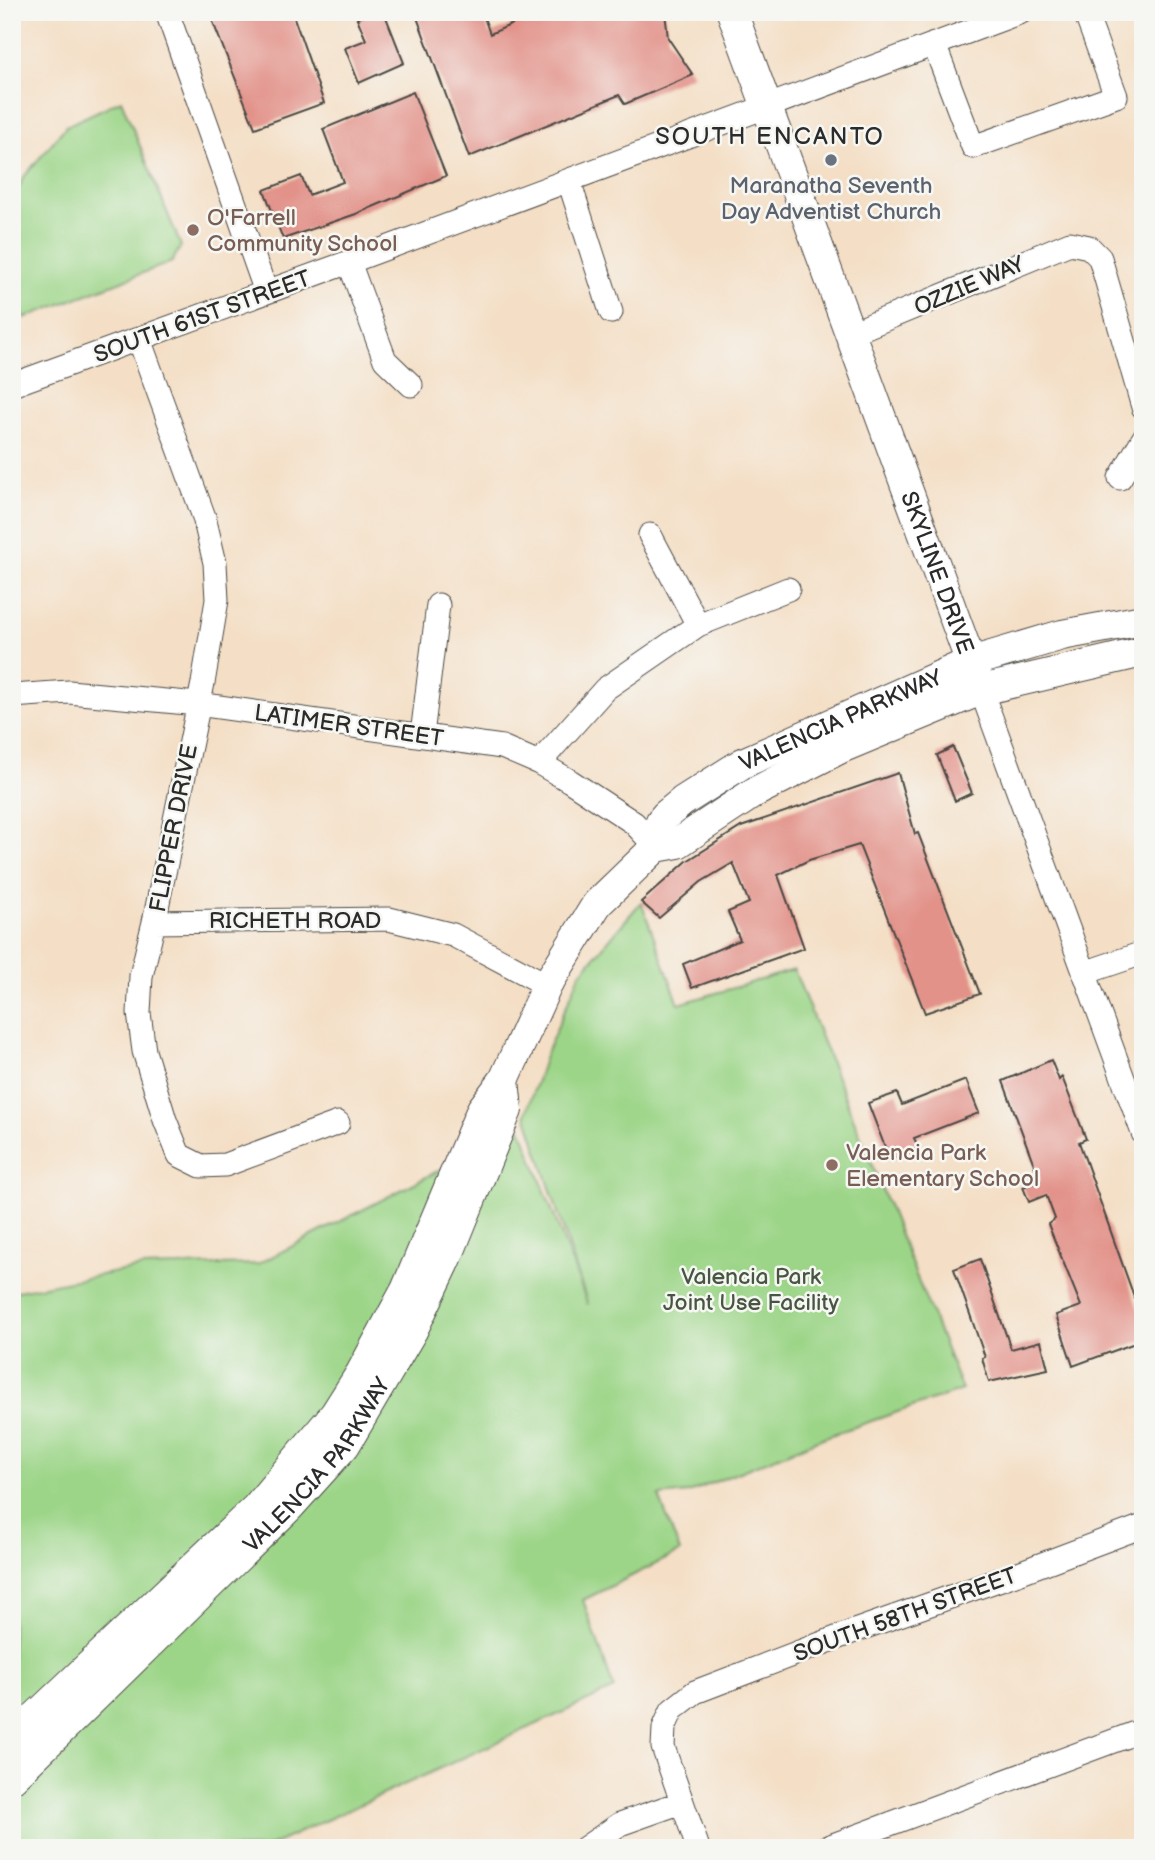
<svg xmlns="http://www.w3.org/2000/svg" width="1155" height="1860" viewBox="0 0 1155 1860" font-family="'Balsamiq Sans',sans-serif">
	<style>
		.green { fill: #9cd588; stroke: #64805a; stroke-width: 2 }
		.building { fill: #e29289 }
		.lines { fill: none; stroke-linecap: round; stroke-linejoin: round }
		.minor-casing { stroke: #494642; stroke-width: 25 }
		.major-casing { stroke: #494642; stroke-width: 32 }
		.minor { stroke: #fff; stroke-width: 23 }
		.major { stroke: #fff; stroke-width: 30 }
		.worship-dot { fill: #6b7280; stroke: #f6f6f2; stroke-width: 2.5 }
		.education-dot { fill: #8d6e63; stroke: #f6f6f2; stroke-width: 2.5 }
		.labels { text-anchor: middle; stroke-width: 5; stroke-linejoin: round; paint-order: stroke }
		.worship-label { font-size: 23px; fill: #5b616d; stroke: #f6f6f2 }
		.education-label { font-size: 23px; fill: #785e54; stroke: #f6f6f2; text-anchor: start }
		.street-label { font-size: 23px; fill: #2b2b2b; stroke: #f6f6f2 }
		.park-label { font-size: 23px; fill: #475642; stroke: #f6f6f2 }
		.neighbourhood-label { font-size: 24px; letter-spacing: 2px; fill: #2b2b2b; stroke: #f6f6f2 }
	</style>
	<rect width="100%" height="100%" fill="#f6f6f2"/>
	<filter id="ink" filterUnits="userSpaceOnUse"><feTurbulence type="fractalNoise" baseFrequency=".0143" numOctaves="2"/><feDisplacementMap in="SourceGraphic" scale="14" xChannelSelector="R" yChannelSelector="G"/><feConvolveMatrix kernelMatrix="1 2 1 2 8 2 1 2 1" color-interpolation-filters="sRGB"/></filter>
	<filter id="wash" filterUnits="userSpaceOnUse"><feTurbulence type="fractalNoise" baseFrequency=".00686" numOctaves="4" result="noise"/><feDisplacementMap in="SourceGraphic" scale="28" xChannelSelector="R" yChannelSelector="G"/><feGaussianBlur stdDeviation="1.57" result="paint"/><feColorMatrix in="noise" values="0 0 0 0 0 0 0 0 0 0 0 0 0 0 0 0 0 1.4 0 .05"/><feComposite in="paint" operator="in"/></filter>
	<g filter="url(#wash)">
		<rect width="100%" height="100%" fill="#f4dfc6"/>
		<!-- green -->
		<path class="green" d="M121,100L181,246L172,262L24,318L12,287V204L23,178L66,126Z
			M641,902L679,1004L794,970L962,1390L825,1437L688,1493L659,1496L680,1552L583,1600L614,1689L265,1848H12V1292L143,1267L258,1264L521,1128L588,1305L526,1114L545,1056L580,974Z"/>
		<g id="blocks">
			<!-- building -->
			<path class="building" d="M209,12H292L324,103L255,128Z
				M373,12H384L404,63L359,83L345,48L366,40L357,18Z
				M415,12H482L490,34L524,19L521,12H665L668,38L693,75L625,104L619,95L469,157Z
				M413,92L446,176L356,214L283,239L264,190L301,176L309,195L343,182L323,129Z
				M953,747L972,793L955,801L937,755Z
				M898,773L915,834L918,833L980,994L925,1013L859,845L809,860L778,875L804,948L692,988L683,964L740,940L728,912L749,903L733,863L701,882L659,918L641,902L687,861L741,827Z
				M1051,1060L1059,1080L1062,1077L1086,1139L1079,1142L1143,1322V1340L1073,1366L1056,1315L1081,1306L1048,1224L1055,1219L1046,1195L1029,1202L1023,1187L1040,1181L1003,1081Z
				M966,1080L979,1113L914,1138L918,1148L890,1160L868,1103L897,1093L902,1105Z
				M980,1259L1011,1349L1041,1341L1048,1369L989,1382L982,1358L985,1357L954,1269Z"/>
		</g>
	</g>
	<g filter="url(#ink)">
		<use href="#blocks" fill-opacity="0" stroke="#494642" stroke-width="2"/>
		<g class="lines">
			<!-- minor casing -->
			<g class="minor-casing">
				<path id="minor" d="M167,12L266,292
					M934,44L973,147L1116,96L1085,12
					M569,181L611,312
					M349,262L385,360L411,385
					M849,334L1070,243L1089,247L1100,258L1143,407
					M139,339L204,517L215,563L217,600L203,683L154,922L141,976L139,1013L144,1051L165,1120L179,1155L201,1166L225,1165L338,1123
					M12,385L349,262L1021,12
					M1120,478L1143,439
					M650,535L698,625
					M981,690L1143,1133
					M12,696L69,692L198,704L502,747L539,763L570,781L634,823L656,847
					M422,735L438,605
					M539,763L605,689L698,625L788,589
					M154,922L389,919L453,935L547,985
					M1084,973L1143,953
					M585,1848L620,1824L682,1802
					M698,1848L663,1747L664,1728L672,1710L695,1692L857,1630L1021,1572L1143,1526
					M825,1848L1143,1730"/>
			</g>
			<!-- major casing -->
			<g class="major-casing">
				<g id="major">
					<path id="s1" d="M732,12L981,690"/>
					<path id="s2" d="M656,847L661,821L666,815L683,801L743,763L971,662L1062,635L1143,620"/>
					<path d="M12,1739L256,1508L335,1414L361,1373L406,1290L482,1109L504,1080L547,985L597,904L656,847L678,843L755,792L841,748L981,690L1143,652"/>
					<path id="s3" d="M12,1778L290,1506L345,1445L412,1331L446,1260L507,1110L504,1080"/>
				</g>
			</g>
			<!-- minor -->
			<use href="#minor" class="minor"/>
			<!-- major -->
			<use href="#major" class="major"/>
		</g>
	</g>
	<!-- markers -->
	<circle class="worship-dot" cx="831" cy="160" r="7"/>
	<g class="education-dot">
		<circle cx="193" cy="230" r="7"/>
		<circle cx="832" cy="1165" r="7"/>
	</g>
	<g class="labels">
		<!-- worship labels -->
		<g class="worship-label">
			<text x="831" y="193">Maranatha Seventh<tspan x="831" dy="26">Day Adventist Church</tspan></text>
		</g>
		<!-- education labels -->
		<g class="education-label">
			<text x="207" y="225">O'Farrell<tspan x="207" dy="26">Community School</tspan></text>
			<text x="846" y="1160">Valencia Park<tspan x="846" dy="26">Elementary School</tspan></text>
		</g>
		<!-- street labels -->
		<g class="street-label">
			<text transform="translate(969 285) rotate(-23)" y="8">OZZIE WAY</text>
			<text transform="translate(202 316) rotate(-20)" y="8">SOUTH 61ST STREET</text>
			<text dy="8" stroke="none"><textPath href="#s1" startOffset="597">SKYLINE DRIVE</textPath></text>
			<text dy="8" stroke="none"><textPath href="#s2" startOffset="234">VALENCIA PARKWAY</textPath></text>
			<text transform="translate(349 725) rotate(8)" y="8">LATIMER STREET</text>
			<text transform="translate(173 828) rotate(-79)" y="8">FLIPPER DRIVE</text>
			<text x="295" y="928">RICHETH ROAD</text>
			<text dy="8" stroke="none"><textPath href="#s3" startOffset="438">VALENCIA PARKWAY</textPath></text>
			<text transform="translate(905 1614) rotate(-20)" y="8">SOUTH 58TH STREET</text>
		</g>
		<!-- park labels -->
		<g class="park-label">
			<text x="751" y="1284">Valencia Park<tspan x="751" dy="26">Joint Use Facility</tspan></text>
		</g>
		<!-- neighbourhood labels -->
		<g class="neighbourhood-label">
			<text x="770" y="144">SOUTH ENCANTO</text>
		</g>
	</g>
	<!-- margin -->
	<rect width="1155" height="1860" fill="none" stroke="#f6f6f2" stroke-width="42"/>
</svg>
